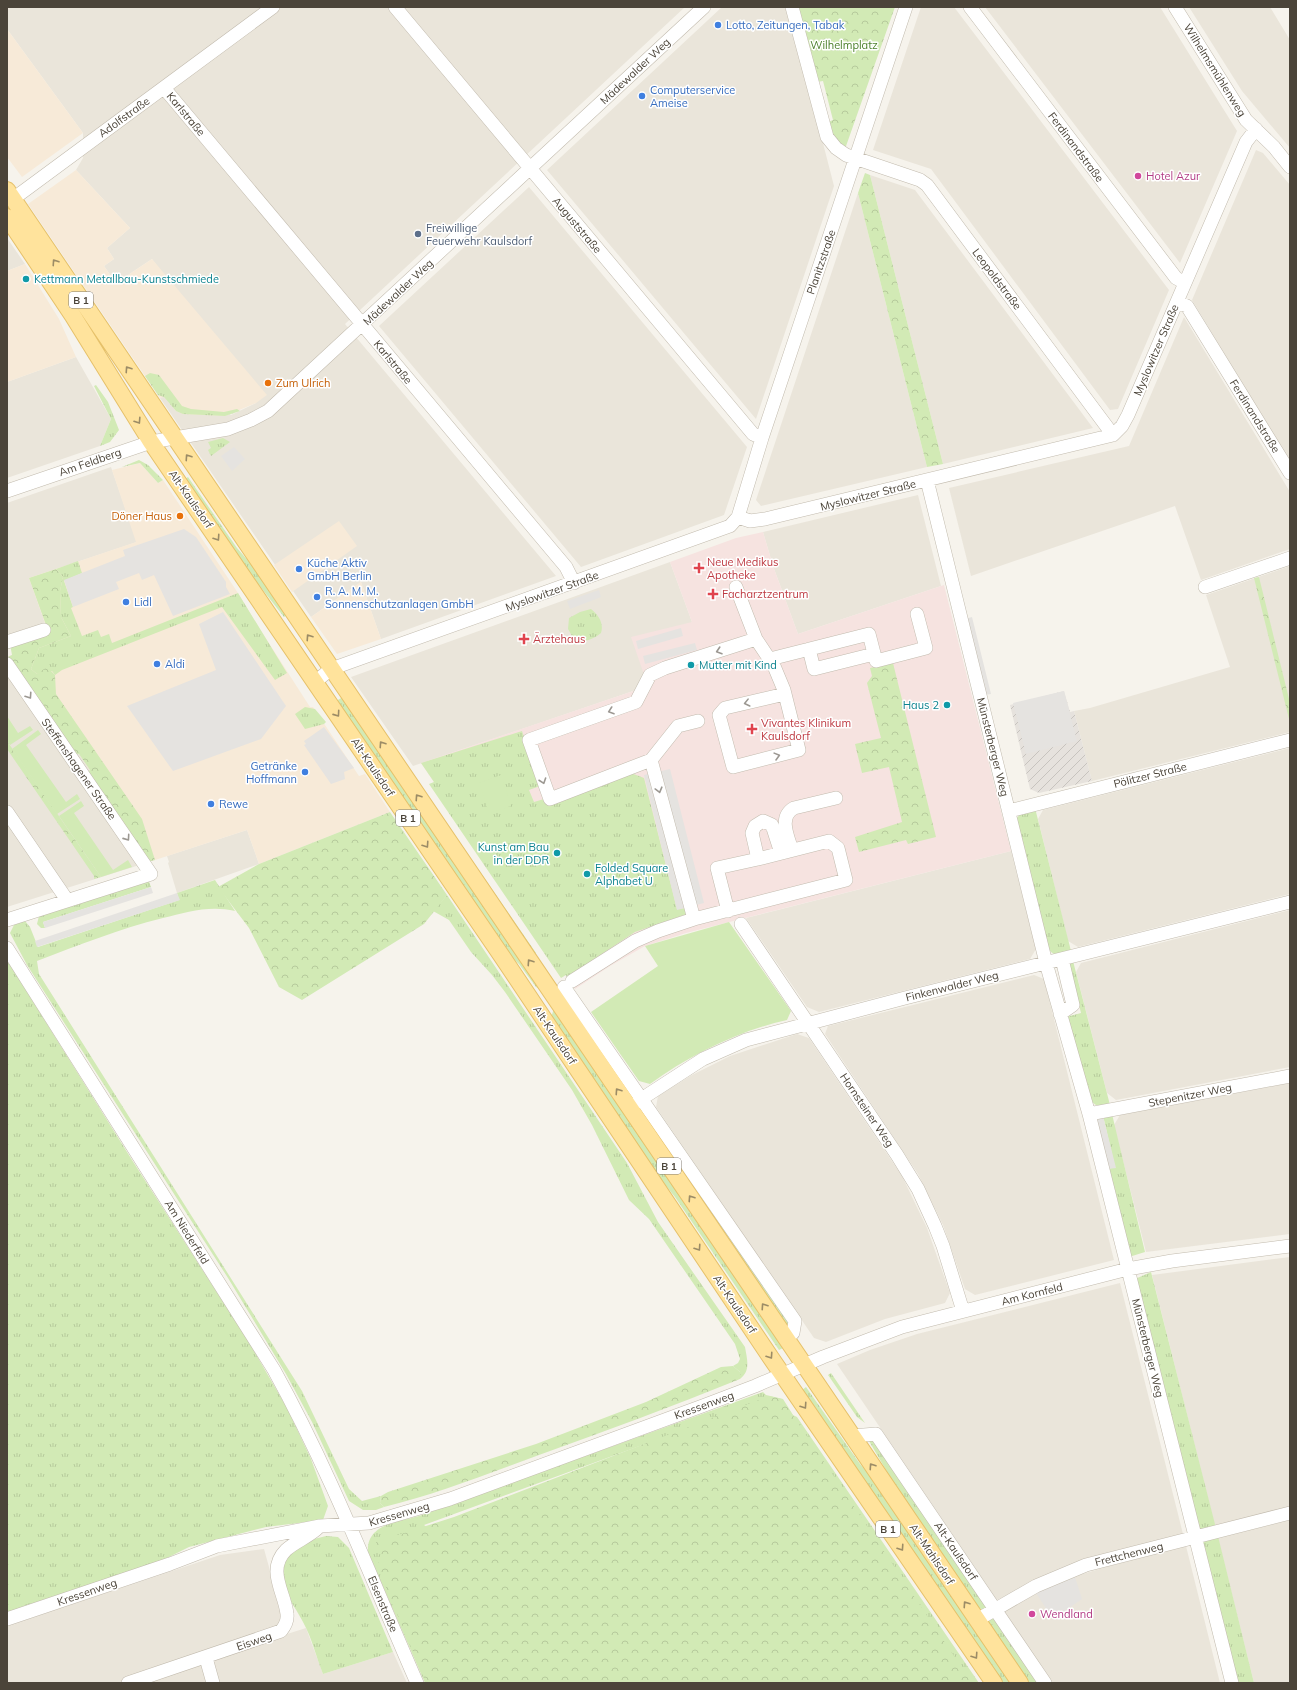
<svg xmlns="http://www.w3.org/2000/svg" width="1297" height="1690" viewBox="0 0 1297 1690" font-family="Mulish,sans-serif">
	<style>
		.residential { fill: #eae5da }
		.commercial { fill: #f7ead8 }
		.industrial { fill: url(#industrial-furrows) }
		.medical { fill: #f6e3e0 }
		.grass { fill: url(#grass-tufts) }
		.forest { fill: url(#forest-crowns) }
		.garden { fill: #d2eab5 }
		.parking { fill: #e5e3e0 }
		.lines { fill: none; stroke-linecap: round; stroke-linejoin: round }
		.minor-casing { stroke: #c2bbae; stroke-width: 14 }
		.major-casing { stroke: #e6c16a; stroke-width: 18 }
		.minor { stroke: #fff; stroke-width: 13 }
		.major { stroke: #ffe39c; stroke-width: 16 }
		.oneway { stroke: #9c8c66 }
		.oneway2 { stroke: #9c9892 }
		.shop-dot { fill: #3f7fe0; stroke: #fff; stroke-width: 1.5 }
		.hotel-dot { fill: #d1479c; stroke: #fff; stroke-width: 1.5 }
		.service-dot { fill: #5c6f8a; stroke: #fff; stroke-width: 1.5 }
		.culture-dot { fill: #0f9aa8; stroke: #fff; stroke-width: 1.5 }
		.food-dot { fill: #e8710a; stroke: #fff; stroke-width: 1.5 }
		.health-dot { fill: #e0444e; stroke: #fff; stroke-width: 1.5 }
		.labels { text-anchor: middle; stroke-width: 3; stroke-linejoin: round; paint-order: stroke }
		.shield { fill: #fff; stroke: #817c74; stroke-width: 1 }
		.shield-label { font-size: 10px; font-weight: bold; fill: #4b4439 }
		.shop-label { font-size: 11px; fill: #366cbe; stroke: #fff; text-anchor: start }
		.park-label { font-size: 11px; fill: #4a7f2a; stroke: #fff }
		.street-label { font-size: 11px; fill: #4b4439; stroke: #fff }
		.hotel-label { font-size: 11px; fill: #b23c85; stroke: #fff; text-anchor: start }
		.service-label { font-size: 11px; fill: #4e5e75; stroke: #fff; text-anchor: start }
		.culture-label { font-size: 11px; fill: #0d838f; stroke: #fff; text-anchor: start }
		.food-label { font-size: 11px; fill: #c56008; stroke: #fff; text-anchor: start }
		.health-label { font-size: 11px; fill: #be3a42; stroke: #fff; text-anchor: start }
	</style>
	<defs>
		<pattern id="industrial-furrows" width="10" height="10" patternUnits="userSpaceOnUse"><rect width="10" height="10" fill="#e6e2dd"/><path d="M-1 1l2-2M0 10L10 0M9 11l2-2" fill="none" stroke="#c7c3be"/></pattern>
		<pattern id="grass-tufts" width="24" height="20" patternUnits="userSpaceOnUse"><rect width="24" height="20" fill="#d2eab5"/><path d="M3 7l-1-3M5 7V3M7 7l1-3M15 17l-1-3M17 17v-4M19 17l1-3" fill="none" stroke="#b6ca9c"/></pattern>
		<pattern id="forest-crowns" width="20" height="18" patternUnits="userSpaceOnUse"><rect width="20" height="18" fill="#d2eab5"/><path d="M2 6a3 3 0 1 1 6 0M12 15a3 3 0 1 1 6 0" fill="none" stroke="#b6ca9c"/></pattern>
	</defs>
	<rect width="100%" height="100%" fill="#f6f3ec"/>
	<!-- residential -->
	<path class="residential" d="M7,7H685L345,324L556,576L381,639L361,582L311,617L160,398L164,396L176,411L231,415L256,403L152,259L116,283L104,266L114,259L107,248L130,228L76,170L83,158V133L7,29Z
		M722,7H788L834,186L756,419L547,170Z
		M921,7H954L1169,290L1118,409L1110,410L931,169L873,150Z
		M985,7H1160L1237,131L1180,263Z
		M1189,7H1270L1290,40V148L1242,91Z
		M1256,150L1263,153L1290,185V463L1192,300Z
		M870,175L915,190L1093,428L943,464Z
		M529,187L747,447L724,515L581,567L379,326Z
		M858,193L927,467L761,506L756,500Z
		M7,238L25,264L7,271Z
		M1184,317L1290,492V549L1201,580L1175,506L971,576L949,488L1129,446Z
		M76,357L111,419L100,446L7,478V382Z
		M111,467L137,542L29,578L45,623L7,635V503Z
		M918,495L941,586L798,634L773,566L763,532Z
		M670,562L692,622L648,686L413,766L351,677Z
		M1290,566V732L1092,781L1074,711L1090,708L1230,667L1206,595Z
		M12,655L152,861L7,907V657Z
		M1290,748V894L1078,947L1068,941L1038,819L1043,810Z
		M247,830L259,864L177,893L168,863L169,862L167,856Z
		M1011,851L1036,949L1030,959L819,1012L807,1007L746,918Z
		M1290,910V1067L1116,1100L1107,1093L1076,972L1081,963Z
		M1034,975L1044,979L1114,1260L975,1295L965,1289L943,1225L918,1174L825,1034L828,1026Z
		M797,1034L809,1038L902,1176L927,1228L950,1293L945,1303L885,1319L826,1342L814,1338L656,1107L658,1096L692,1075L730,1056Z
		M1290,1083V1234L1146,1252L1114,1125L1120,1115Z
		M1290,1257V1507L1215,1526L1152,1275Z
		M1120,1283L1183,1534L1043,1577L997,1600L837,1364L870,1350L917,1334Z
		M1290,1520V1683H1254L1218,1538Z
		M1186,1546L1220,1683H1053L1004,1611L1047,1588L1076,1576L1106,1567Z
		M264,1549L284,1621L279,1629L117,1683H7V1626L220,1555Z
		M306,1628L323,1674L393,1652L407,1683H216L211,1665L215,1657Z
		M197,1663L205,1667L209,1683H138Z"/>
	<!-- commercial -->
	<path class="commercial" d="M7,29L83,133L22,177L7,157Z
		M76,170L130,228L107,248L114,259L104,266L116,283L152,259L267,395L256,403L225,416L183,414L176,411L164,397L160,398L28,204Z
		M25,264L59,319L76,357L7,382V271Z
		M140,463L158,483L163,480L238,593L256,623L310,707H313L359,776L365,774L390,812L259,864L247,830L152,861L12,655L71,635L45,623L29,578L136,542L112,470Z
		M339,521L357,546L292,592L274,565Z
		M361,582L381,639L337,654L311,617Z"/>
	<!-- industrial -->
	<path class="industrial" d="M1064,691L1070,712L1074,711L1092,781L1039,793L1030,789L1010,705Z"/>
	<!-- medical -->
	<path class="medical" d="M763,532L773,566L798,634L944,585L1011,851L686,933L645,946L610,966L575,989L421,763L648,686L631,637L692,622L670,562L736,538Z"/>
	<!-- grass -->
	<path class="grass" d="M150,373L159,375L182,406L191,409L224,412L237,409L240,411L225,416L183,414L176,411L164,397L158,395L145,376Z
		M96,385L108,402L119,430L110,442L100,446L111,419L94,386Z
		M223,438L230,442L211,456L208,450L211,448L208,442Z
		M139,460L148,465L163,480L158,483L140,463L122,467Z
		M188,477L237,548L263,578L287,615L284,617L255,580L185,479Z
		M78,561L82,573L64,581L73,607L71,608L82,636L98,630L101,637L109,634L112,643L238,593L287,673L275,680L222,607L62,670L55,675L52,671L37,674L31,669L39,648L71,636L61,617L60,591L63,577L56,569Z
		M591,609C599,615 604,624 601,633C594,639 584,643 575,641L568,629L569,618L580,612Z
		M343,697L542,991L536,987L519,964L506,952L336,701Z
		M305,707L315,709L326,722L324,724L305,729L295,714Z
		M522,731L540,786L529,790L534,802L631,773L644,778L677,909L685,908L687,914L635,932L567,977L566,975L561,978L429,784L434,782L421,763Z
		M416,779L536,953L535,954L415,783Z
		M1035,808L1071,951C1061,954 1054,958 1048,948L1016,819L1021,813Z
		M148,879L151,887L43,922L45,928H41L37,924L39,916Z
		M215,880L235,911C210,905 187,912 163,918C119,929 79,945 37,961L39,974L302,1391L349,1489L362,1501L381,1496L380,1503L384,1507L376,1510H363L349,1501L312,1422L286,1374L228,1278L27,965L10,933L14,925L21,921H25L30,927L38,947L179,900L177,893Z
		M447,895L627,1163L658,1222L745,1347C747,1359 751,1371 740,1379V1372L733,1366L738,1363L740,1359L735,1344L649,1219L629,1200L592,1125L572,1090L505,992L492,975L471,952L449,920L433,911Z
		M7,960L132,1160L250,1344L287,1408L311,1459L328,1506L323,1520L266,1527L189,1547L151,1566L7,1614Z
		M1073,961L1110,1105H1096L1089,1100L1066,1017L1081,1013L1069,964Z
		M554,1008L785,1347L779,1350L675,1197L646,1161L551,1018Z
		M639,1106L790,1321L787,1329L639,1112Z
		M1112,1114L1145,1252L1129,1257L1107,1169L1115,1167L1103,1116Z
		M1151,1272L1216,1528L1201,1531L1198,1529L1135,1279Z
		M831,1373L865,1423L857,1417L828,1375Z
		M806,1387L860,1464L879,1486L1013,1683H1001L801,1391Z
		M763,1392L766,1395L783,1399L793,1415L797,1417L979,1683H972L951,1661L648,1443L424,1525L471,1558L433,1683H425L368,1552C366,1524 398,1522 419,1516Z
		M871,1438L988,1605C985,1609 983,1610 978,1608L900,1494L869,1441Z
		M326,1536L338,1537L349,1548L393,1652L323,1674C316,1657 312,1638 303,1622C291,1599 266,1572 296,1550C307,1542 312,1539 326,1536Z
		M1218,1536L1254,1683H1236L1200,1541Z
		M994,1615L1039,1683H1028L987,1623Z"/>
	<!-- forest -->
	<path class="forest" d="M798,7H895L845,149L836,145L828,122L833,120L823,81L817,82Z
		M865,173L870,175L943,464L927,467L858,193Z
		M56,569L63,577L60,591L61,617L71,636L39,648L31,669L37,674L47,667L55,675L56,694L142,819L155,860L147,862L87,774L90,770L79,754H73L8,657L12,655L10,644L46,625L29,578Z
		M1259,577L1290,703V723L1254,578Z
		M893,663L936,837L908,844L906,840L859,852L855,837L902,822L889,767L862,773L855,744L881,738L867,683L872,676L870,668Z
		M7,741L101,877L94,879V876L7,749Z
		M390,812L447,895L424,924L302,1000L279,987L249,928L218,887L259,864Z
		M733,1366L740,1372V1379C673,1406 606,1431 539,1455C487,1474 437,1494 384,1507L380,1503L381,1496L388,1492L536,1444L646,1402L721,1367Z
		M769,1396L782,1399L972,1683H426L377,1566L381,1556L376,1542L454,1517Z"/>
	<!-- garden -->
	<path class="garden" d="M7,716L18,733L30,726L33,730L10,745L7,741Z
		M38,730L41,734L26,745L66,802L77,794L80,799L57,814L12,749Z
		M501,775L511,806L489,813L479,783Z
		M81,801L84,806L74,813L113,870L128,860L132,867L101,877L59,816Z
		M729,922L791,1011L787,1020C738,1031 690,1055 650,1084L639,1081L591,1012L658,966L645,946Z"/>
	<!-- parking -->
	<path class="parking" d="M234,447L245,459L232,471L221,456Z
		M184,529L196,537L226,582V587L230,594L173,616L154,575L142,580L139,573L116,582L119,589L73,607L64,580L125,556L123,550Z
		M599,590L601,597L570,609L567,601Z
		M223,612L286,706L261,739L173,771L127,706L216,670L199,624Z
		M972,617L991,694L985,695L965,619Z
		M681,628L683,636L638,649L636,641Z
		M695,643L697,650L645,664L643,656Z
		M1064,691L1077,741L1026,754L1013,703Z
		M324,727L354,768L344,772L345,779L331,784L304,745L306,744L304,741Z
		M670,769L704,903L677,910L644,775Z
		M151,887L153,893L45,928L43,922Z
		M177,893L180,900L37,947L35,941Z
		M1103,1116L1116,1168L1107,1169L1097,1120Z
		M1075,1577L1082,1599L1053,1619L1036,1593Z"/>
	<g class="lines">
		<!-- minor casing -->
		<g class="minor-casing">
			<path id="minor" d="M395,7L753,434L762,438
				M792,7L827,137L836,148L846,155L920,180L927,185L1113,435
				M970,7L1176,278L1185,283
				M1175,7L1246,120L1274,147L1290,167
				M164,88L566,567L574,583
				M13,199L273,7
				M1177,302L1187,306L1290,473
				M927,480L1046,963L1089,1114L1232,1683
				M7,491L151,442L228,429L251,420L268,411L704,7
				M738,517L750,521L765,519L1113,435L1122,426L1128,415L1246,142L1256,129
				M736,587L756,639L774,666L784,690L799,750L733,767L719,715L725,708L785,694
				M1205,587L1290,558
				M7,642L44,630
				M809,649L814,669L874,654
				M770,659L869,634L876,661L926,648L917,614
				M7,664L151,874L7,920
				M315,682L331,669L730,526L738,517L762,438L906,7
				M651,760L678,726L698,721
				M1009,811L1290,740
				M7,812L67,900
				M792,850C788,837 778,817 794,808L836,798
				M728,911L717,868L758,859
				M694,919L651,760L550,799L529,740L636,702L650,675L665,668L756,639
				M741,924L897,1155L918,1189L935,1226L943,1246L963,1311
				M7,948L274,1370C330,1471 371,1578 417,1683
				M572,981L635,941L658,931L694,919L846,880L838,848L829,841L758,859L752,833L755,826L763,821L772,825L781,853
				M564,987L795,1321L793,1333L786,1338
				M1060,1014L1073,1005L1062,959
				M629,1107L703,1059L746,1040L905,998L1290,902
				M1089,1114L1290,1076
				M852,1436L876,1434L1045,1683
				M7,1619L170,1564L217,1546L320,1526L369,1523L450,1499L705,1405L755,1386L823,1357L902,1327L1128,1269L1172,1261L1290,1246
				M977,1620L1036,1586L1086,1565L1290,1513
				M206,1658L213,1683
				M128,1683L281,1631C285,1626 288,1621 287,1614C285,1593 266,1570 286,1550C296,1541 309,1537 319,1527"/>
		</g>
		<!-- major casing -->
		<g class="major-casing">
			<path id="major" d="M7,190L1020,1683
				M7,217L73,316L151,442L501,955L771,1358L994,1683"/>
		</g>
		<!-- minor -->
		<use href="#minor" class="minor"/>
		<!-- major -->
		<use href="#major" class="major"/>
	</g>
	<!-- one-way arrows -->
	<defs><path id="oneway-chevron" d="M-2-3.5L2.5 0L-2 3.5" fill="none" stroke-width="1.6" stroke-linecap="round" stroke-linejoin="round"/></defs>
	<g class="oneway">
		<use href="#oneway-chevron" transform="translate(55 262) rotate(-124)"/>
		<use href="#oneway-chevron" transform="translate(128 369) rotate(-124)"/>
		<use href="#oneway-chevron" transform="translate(138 421) rotate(57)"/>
		<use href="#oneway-chevron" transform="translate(188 457) rotate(-124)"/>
		<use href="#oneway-chevron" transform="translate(217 538) rotate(56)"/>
		<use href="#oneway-chevron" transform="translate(309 637) rotate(-124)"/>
		<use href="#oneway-chevron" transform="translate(337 714) rotate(55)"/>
		<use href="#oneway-chevron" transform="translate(382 744) rotate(-124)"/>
		<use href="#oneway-chevron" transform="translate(418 797) rotate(-124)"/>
		<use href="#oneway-chevron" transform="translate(426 845) rotate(56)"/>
		<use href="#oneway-chevron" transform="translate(530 962) rotate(-124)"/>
		<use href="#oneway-chevron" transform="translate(618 1091) rotate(-124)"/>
		<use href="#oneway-chevron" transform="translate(691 1198) rotate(-124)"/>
		<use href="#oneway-chevron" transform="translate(698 1248) rotate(56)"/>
		<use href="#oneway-chevron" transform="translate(764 1306) rotate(-124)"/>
		<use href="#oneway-chevron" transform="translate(770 1356) rotate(56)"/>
		<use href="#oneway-chevron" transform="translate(804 1406) rotate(56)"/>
		<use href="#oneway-chevron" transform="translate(872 1466) rotate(-124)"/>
		<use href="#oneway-chevron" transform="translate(901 1548) rotate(56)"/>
		<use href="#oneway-chevron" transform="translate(966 1604) rotate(-124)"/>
		<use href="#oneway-chevron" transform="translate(975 1656) rotate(56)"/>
	</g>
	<g class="oneway2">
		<use href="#oneway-chevron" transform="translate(719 651) rotate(162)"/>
		<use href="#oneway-chevron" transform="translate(29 696) rotate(56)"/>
		<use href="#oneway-chevron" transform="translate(747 703) rotate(166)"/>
		<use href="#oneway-chevron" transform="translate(611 711) rotate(161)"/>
		<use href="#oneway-chevron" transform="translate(777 756) rotate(-15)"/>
		<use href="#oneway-chevron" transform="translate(543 781) rotate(71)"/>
		<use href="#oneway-chevron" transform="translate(659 790) rotate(75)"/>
		<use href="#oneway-chevron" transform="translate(127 838) rotate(55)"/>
	</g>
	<!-- markers -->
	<g class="shop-dot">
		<circle cx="718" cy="25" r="4"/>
		<circle cx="642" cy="96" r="4"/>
		<circle cx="299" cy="569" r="4"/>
		<circle cx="317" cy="597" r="4"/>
		<circle cx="126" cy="602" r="4"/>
		<circle cx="157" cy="664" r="4"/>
		<circle cx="305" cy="772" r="4"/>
		<circle cx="211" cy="804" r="4"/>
	</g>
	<g class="hotel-dot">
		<circle cx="1138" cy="176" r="4"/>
		<circle cx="1032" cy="1614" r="4"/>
	</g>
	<circle class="service-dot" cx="418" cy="234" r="4"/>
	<g class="culture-dot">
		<circle cx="26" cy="279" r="4"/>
		<circle cx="691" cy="665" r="4"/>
		<circle cx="947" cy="705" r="4"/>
		<circle cx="557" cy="853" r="4"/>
		<circle cx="587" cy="874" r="4"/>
	</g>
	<g class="food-dot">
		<circle cx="268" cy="383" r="4"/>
		<circle cx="180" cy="516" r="4"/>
	</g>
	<g class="health-dot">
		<path d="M697 562h4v4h4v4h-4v4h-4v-4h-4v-4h4z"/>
		<path d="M711 588h4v4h4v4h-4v4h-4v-4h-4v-4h4z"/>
		<path d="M522 633h4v4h4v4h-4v4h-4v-4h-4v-4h4z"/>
		<path d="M750 723h4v4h4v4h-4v4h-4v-4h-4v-4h4z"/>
	</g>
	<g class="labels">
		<!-- shield labels -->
		<g class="shield">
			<rect x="69" y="292" width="24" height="16" rx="3"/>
			<rect x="396" y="810" width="24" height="16" rx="3"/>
			<rect x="657" y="1158" width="24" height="16" rx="3"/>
			<rect x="876" y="1521" width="24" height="16" rx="3"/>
		</g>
		<g class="shield-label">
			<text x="81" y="304">B 1</text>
			<text x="408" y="822">B 1</text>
			<text x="669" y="1170">B 1</text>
			<text x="888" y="1533">B 1</text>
		</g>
		<!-- shop labels -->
		<g class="shop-label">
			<text x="726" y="29">Lotto, Zeitungen, Tabak</text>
			<text x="650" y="94">Computerservice<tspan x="650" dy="13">Ameise</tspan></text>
			<text x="307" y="567">Küche Aktiv<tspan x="307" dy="13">GmbH Berlin</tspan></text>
			<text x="325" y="595">R. A. M. M.<tspan x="325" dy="13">Sonnenschutzanlagen GmbH</tspan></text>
			<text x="134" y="606">Lidl</text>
			<text x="165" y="668">Aldi</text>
			<text x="297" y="770" text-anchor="end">Getränke<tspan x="297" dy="13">Hoffmann</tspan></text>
			<text x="219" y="808">Rewe</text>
		</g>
		<!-- park labels -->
		<g class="park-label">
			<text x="844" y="49">Wilhelmplatz</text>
		</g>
		<!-- street labels -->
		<g class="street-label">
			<text transform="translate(1215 70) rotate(58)" y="4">Wilhelmsmühlenweg</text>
			<text transform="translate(635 71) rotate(-43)" y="4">Mädewalder Weg</text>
			<text transform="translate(186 114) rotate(50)" y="4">Karlstraße</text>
			<text transform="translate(124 117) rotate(-36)" y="4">Adolfstraße</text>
			<text transform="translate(1076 147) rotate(53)" y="4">Ferdinandstraße</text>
			<text transform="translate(577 225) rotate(50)" y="4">Auguststraße</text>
			<text transform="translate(821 262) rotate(-71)" y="4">Planitzstraße</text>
			<text transform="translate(997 279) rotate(53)" y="4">Leopoldstraße</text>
			<text transform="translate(398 292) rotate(-43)" y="4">Mädewalder Weg</text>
			<text transform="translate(1156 350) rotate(-67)" y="4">Myslowitzer Straße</text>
			<text transform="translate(393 362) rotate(50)" y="4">Karlstraße</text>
			<text transform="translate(1255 416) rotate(58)" y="4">Ferdinandstraße</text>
			<text transform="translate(90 462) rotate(-19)" y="4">Am Feldberg</text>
			<text transform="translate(868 495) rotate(-14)" y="4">Myslowitzer Straße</text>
			<text transform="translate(191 499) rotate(55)" y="4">Alt-Kaulsdorf</text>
			<text transform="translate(552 591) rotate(-20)" y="4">Myslowitzer Straße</text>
			<text transform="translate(993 747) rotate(76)" y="4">Münsterberger Weg</text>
			<text transform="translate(373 767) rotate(56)" y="4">Alt-Kaulsdorf</text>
			<text transform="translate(79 769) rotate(55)" y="4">Steffenshagener Straße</text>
			<text transform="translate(1150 775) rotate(-14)" y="4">Pölitzer Straße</text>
			<text transform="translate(952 986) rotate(-14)" y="4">Finkenwalder Weg</text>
			<text transform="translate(555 1035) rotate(56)" y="4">Alt-Kaulsdorf</text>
			<text transform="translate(1190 1095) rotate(-11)" y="4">Stepenitzer Weg</text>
			<text transform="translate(867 1110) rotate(56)" y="4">Hornsteiner Weg</text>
			<text transform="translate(187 1232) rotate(58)" y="4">Am Niederfeld</text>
			<text transform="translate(1032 1294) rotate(-14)" y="4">Am Kornfeld</text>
			<text transform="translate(735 1304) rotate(56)" y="4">Alt-Kaulsdorf</text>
			<text transform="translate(1148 1348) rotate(76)" y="4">Münsterberger Weg</text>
			<text transform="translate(704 1405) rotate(-20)" y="4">Kressenweg</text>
			<text transform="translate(399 1514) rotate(-16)" y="4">Kressenweg</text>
			<text transform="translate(956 1551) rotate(56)" y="4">Alt-Kaulsdorf</text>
			<text transform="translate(932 1554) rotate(56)" y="4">Alt-Mahlsdorf</text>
			<text transform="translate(1129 1554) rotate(-14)" y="4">Frettchenweg</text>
			<text transform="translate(87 1592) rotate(-19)" y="4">Kressenweg</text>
			<text transform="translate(383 1604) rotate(67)" y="4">Elsenstraße</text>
			<text transform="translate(254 1641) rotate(-19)" y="4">Eisweg</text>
		</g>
		<!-- hotel labels -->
		<g class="hotel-label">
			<text x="1146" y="180">Hotel Azur</text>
			<text x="1040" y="1618">Wendland</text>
		</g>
		<!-- service labels -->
		<g class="service-label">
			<text x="426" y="232">Freiwillige<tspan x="426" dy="13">Feuerwehr Kaulsdorf</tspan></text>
		</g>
		<!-- culture labels -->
		<g class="culture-label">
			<text x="34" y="283">Kettmann Metallbau-Kunstschmiede</text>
			<text x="699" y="669">Mutter mit Kind</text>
			<text x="939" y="709" text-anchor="end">Haus 2</text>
			<text x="549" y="851" text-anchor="end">Kunst am Bau<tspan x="549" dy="13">in der DDR</tspan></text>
			<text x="595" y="872">Folded Square<tspan x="595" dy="13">Alphabet U</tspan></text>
		</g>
		<!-- food labels -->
		<g class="food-label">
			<text x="276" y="387">Zum Ulrich</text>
			<text x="172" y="520" text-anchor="end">Döner Haus</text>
		</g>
		<!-- health labels -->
		<g class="health-label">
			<text x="707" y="566">Neue Medikus<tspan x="707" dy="13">Apotheke</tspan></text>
			<text x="722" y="598">Facharztzentrum</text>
			<text x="533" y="643">Ärztehaus</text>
			<text x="761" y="727">Vivantes Klinikum<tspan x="761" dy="13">Kaulsdorf</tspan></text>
		</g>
	</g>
	<!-- border -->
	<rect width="1297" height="1690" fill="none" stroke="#4b4439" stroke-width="16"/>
</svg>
